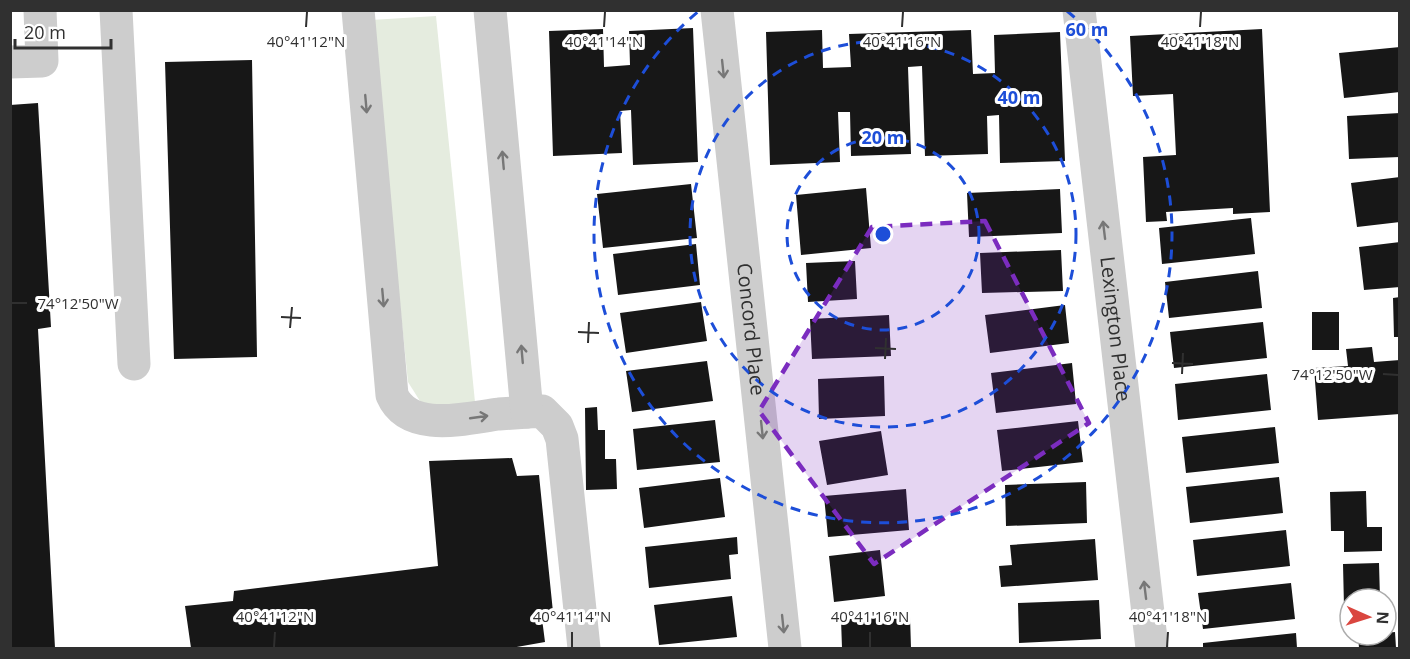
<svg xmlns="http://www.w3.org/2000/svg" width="1410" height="659" viewBox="0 0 1410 659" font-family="'Open Sans',sans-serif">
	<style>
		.green { fill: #e5ecdf }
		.building { fill: #171717 }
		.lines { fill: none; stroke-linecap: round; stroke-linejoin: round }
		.minor { stroke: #cdcdcd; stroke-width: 33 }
		.oneway { stroke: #777 }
		.marked { fill: #7b2cbf; fill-opacity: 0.2; stroke: #7b2cbf; stroke-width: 4.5; stroke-dasharray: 12 8; stroke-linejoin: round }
		.ticks { fill: none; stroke: #303030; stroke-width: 2 }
		.ring { fill: none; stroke: #1d4ed8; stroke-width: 3; stroke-dasharray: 10 8 }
		.labels { text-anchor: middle; stroke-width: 6; stroke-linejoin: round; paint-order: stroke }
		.street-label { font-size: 20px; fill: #303030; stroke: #fff }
		.ticks-label { font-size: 15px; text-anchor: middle; fill: #303030; stroke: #fff; stroke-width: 6; stroke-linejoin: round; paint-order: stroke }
		.centre { fill: #1d4ed8; stroke: #fff; stroke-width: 3 }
		.ring-label { font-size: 18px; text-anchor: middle; font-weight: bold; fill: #1d4ed8; stroke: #fff; stroke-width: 6; stroke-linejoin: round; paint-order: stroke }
	</style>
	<rect width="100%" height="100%" fill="#fff"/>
	<!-- green -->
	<path class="green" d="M436,16L475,402L425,409L408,382L371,20Z"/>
	<!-- building -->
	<path class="building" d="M693,28L698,162L633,165L631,110L620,111L622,153L553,156L549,31L603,29L604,67L630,65L629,31Z
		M1262,29L1270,212L1233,214V208L1166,212L1167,221L1146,222L1143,157L1176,155L1173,94L1133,96L1130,36Z
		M822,30L823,68L851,67L849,34L971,30L973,74L995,73L994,35L1060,32L1065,161L1000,163L999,115L987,116L988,154L925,156L922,66L908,67L911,154L851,156L850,112H838L840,162L770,165L766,32Z
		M1400,47V92L1344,98L1339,53Z
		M252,60L257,357L174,359L165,62Z
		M38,103L51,327L38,329L55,648H10V105Z
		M1400,113V157L1349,159L1347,116Z
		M1400,177V222L1357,227L1351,183Z
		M691,184L697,238L603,248L597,194Z
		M866,188L871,248L801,255L796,195Z
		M1060,189L1062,233L969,237L967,193Z
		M1251,218L1255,254L1162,264L1159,228Z
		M1400,242V287L1364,290L1359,247Z
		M696,244L700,285L618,295L613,254Z
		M1061,250L1063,291L982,293L980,253Z
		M855,261L857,299L808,302L806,263Z
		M1258,271L1262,308L1169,318L1165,282Z
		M1400,297V337H1394L1393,298Z
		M701,302L707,341L626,353L620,313Z
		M1065,305L1069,343L990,353L985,315Z
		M1312,312H1339V350H1312Z
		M889,315L891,356L812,359L810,319Z
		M1263,322L1267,358L1174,368L1170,332Z
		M1372,347L1374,362L1400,360V414L1318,420L1314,368L1348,366L1346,349Z
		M707,361L713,401L632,412L626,371Z
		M1072,363L1076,404L996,413L991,373Z
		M1267,374L1271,410L1178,420L1175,384Z
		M884,376L885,416L819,419L818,379Z
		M597,407L598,430H605V459H616L617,489L586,490L585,408Z
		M715,420L720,462L637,470L633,429Z
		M1078,421L1083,462L1002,471L997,430Z
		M1275,427L1279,463L1186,473L1182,437Z
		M881,431L888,475L827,485L819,441Z
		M512,458L517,476L539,475L553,612L541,611L545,642L511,648H191L185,606L233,601L234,591L438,566L429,461Z
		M1279,477L1283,513L1190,523L1186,487Z
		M720,478L725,517L644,528L639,488Z
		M1086,482L1087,523L1006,526L1005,485Z
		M906,489L909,530L828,537L824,496Z
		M1366,491L1367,527H1382V551L1344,552V531H1331L1330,492Z
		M1286,530L1290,566L1197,576L1193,540Z
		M737,537L738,554L729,555L731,579L649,588L645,547Z
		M1095,539L1098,580L1001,587L999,566L1012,565L1010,545Z
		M880,550L885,596L834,602L829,556Z
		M1379,563L1380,599H1350V606L1344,607L1343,564Z
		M1291,583L1295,619L1203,629L1198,593Z
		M732,596L737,637L659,645L654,605Z
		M1099,600L1101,639L1019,643L1018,603Z
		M910,616L911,648H842L841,619Z
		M1395,632L1396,648H1359L1358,635H1386V633Z
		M1296,633L1297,648H1203V643Z"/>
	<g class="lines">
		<!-- minor -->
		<g class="minor">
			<path d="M116,10L134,364"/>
			<path d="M358,10L392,395C409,434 467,418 499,414C514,413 528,412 542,411L557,426L562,439L584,648"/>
			<path d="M490,10L527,412"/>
			<path id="s1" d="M717,10L785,648"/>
			<path id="s2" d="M1079,10L1152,648"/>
			<path d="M10,62L42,61L40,10"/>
		</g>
	</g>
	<!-- one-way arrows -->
	<defs><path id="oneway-shaft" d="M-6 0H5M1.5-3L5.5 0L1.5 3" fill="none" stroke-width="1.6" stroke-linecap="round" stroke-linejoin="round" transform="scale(1.5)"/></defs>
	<g class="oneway">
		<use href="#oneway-shaft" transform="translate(723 69) rotate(84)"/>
		<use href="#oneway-shaft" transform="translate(366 104) rotate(85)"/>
		<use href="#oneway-shaft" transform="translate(503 160) rotate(-95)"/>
		<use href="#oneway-shaft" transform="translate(1104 230) rotate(-97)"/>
		<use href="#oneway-shaft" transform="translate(383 298) rotate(85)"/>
		<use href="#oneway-shaft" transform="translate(522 354) rotate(-95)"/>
		<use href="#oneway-shaft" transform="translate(479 417) rotate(-8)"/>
		<use href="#oneway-shaft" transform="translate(762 430) rotate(84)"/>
		<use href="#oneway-shaft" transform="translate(1145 590) rotate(-97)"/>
		<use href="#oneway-shaft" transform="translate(783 624) rotate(84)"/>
	</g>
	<!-- marked area -->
	<path class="marked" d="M985,221L1089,423L874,564L759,411L872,227Z"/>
	<!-- ticks -->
	<path class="ticks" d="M306,27L307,12M604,27L605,12M902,27L903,12M1200,27L1201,12M12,303H27M281,317L301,318M290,328L292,307M578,332L599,333M588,343L589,322M875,348L896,349M885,359L886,338M1172,363L1193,364M1182,374L1183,353M1383,374L1398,375M274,647L275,632M572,647V632M870,647V632M1167,647L1168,632"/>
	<!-- distance rings -->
	<g class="ring">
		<circle cx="883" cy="234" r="96"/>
		<circle cx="883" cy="234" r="193"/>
		<path d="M1067 11A289 289 0 1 1 699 11"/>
	</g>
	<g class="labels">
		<!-- street labels -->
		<g class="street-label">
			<text dy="7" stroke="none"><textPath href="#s1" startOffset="321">Concord Place</textPath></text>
			<text dy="7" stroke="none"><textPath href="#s2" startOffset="321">Lexington Place</textPath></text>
		</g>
	</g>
	<g class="ticks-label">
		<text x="306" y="47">40°41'12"N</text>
		<text x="604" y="47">40°41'14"N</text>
		<text x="902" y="47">40°41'16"N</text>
		<text x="1200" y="47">40°41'18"N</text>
		<text x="78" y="309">74°12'50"W</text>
		<text x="1332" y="380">74°12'50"W</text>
		<text x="275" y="622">40°41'12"N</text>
		<text x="572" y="622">40°41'14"N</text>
		<text x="870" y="622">40°41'16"N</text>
		<text x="1168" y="622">40°41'18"N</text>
	</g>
	<circle cx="883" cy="234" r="9" class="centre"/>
	<g class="ring-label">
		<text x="1087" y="36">60 m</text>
		<text x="1019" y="104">40 m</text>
		<text x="883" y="144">20 m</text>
	</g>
	<!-- border -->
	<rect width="1410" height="659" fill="none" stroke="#303030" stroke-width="24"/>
	<!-- north arrow -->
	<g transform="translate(1368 617) rotate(93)"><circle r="28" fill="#ffffff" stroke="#acacac" stroke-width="1.5"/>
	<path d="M0-4.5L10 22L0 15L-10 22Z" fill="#da463f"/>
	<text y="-9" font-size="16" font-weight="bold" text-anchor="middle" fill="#303030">N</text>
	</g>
	<!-- scale -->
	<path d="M15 39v9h96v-9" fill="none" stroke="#303030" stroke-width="3"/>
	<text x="24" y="39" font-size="18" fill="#303030" stroke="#ffffff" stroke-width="4.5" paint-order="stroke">20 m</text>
</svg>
